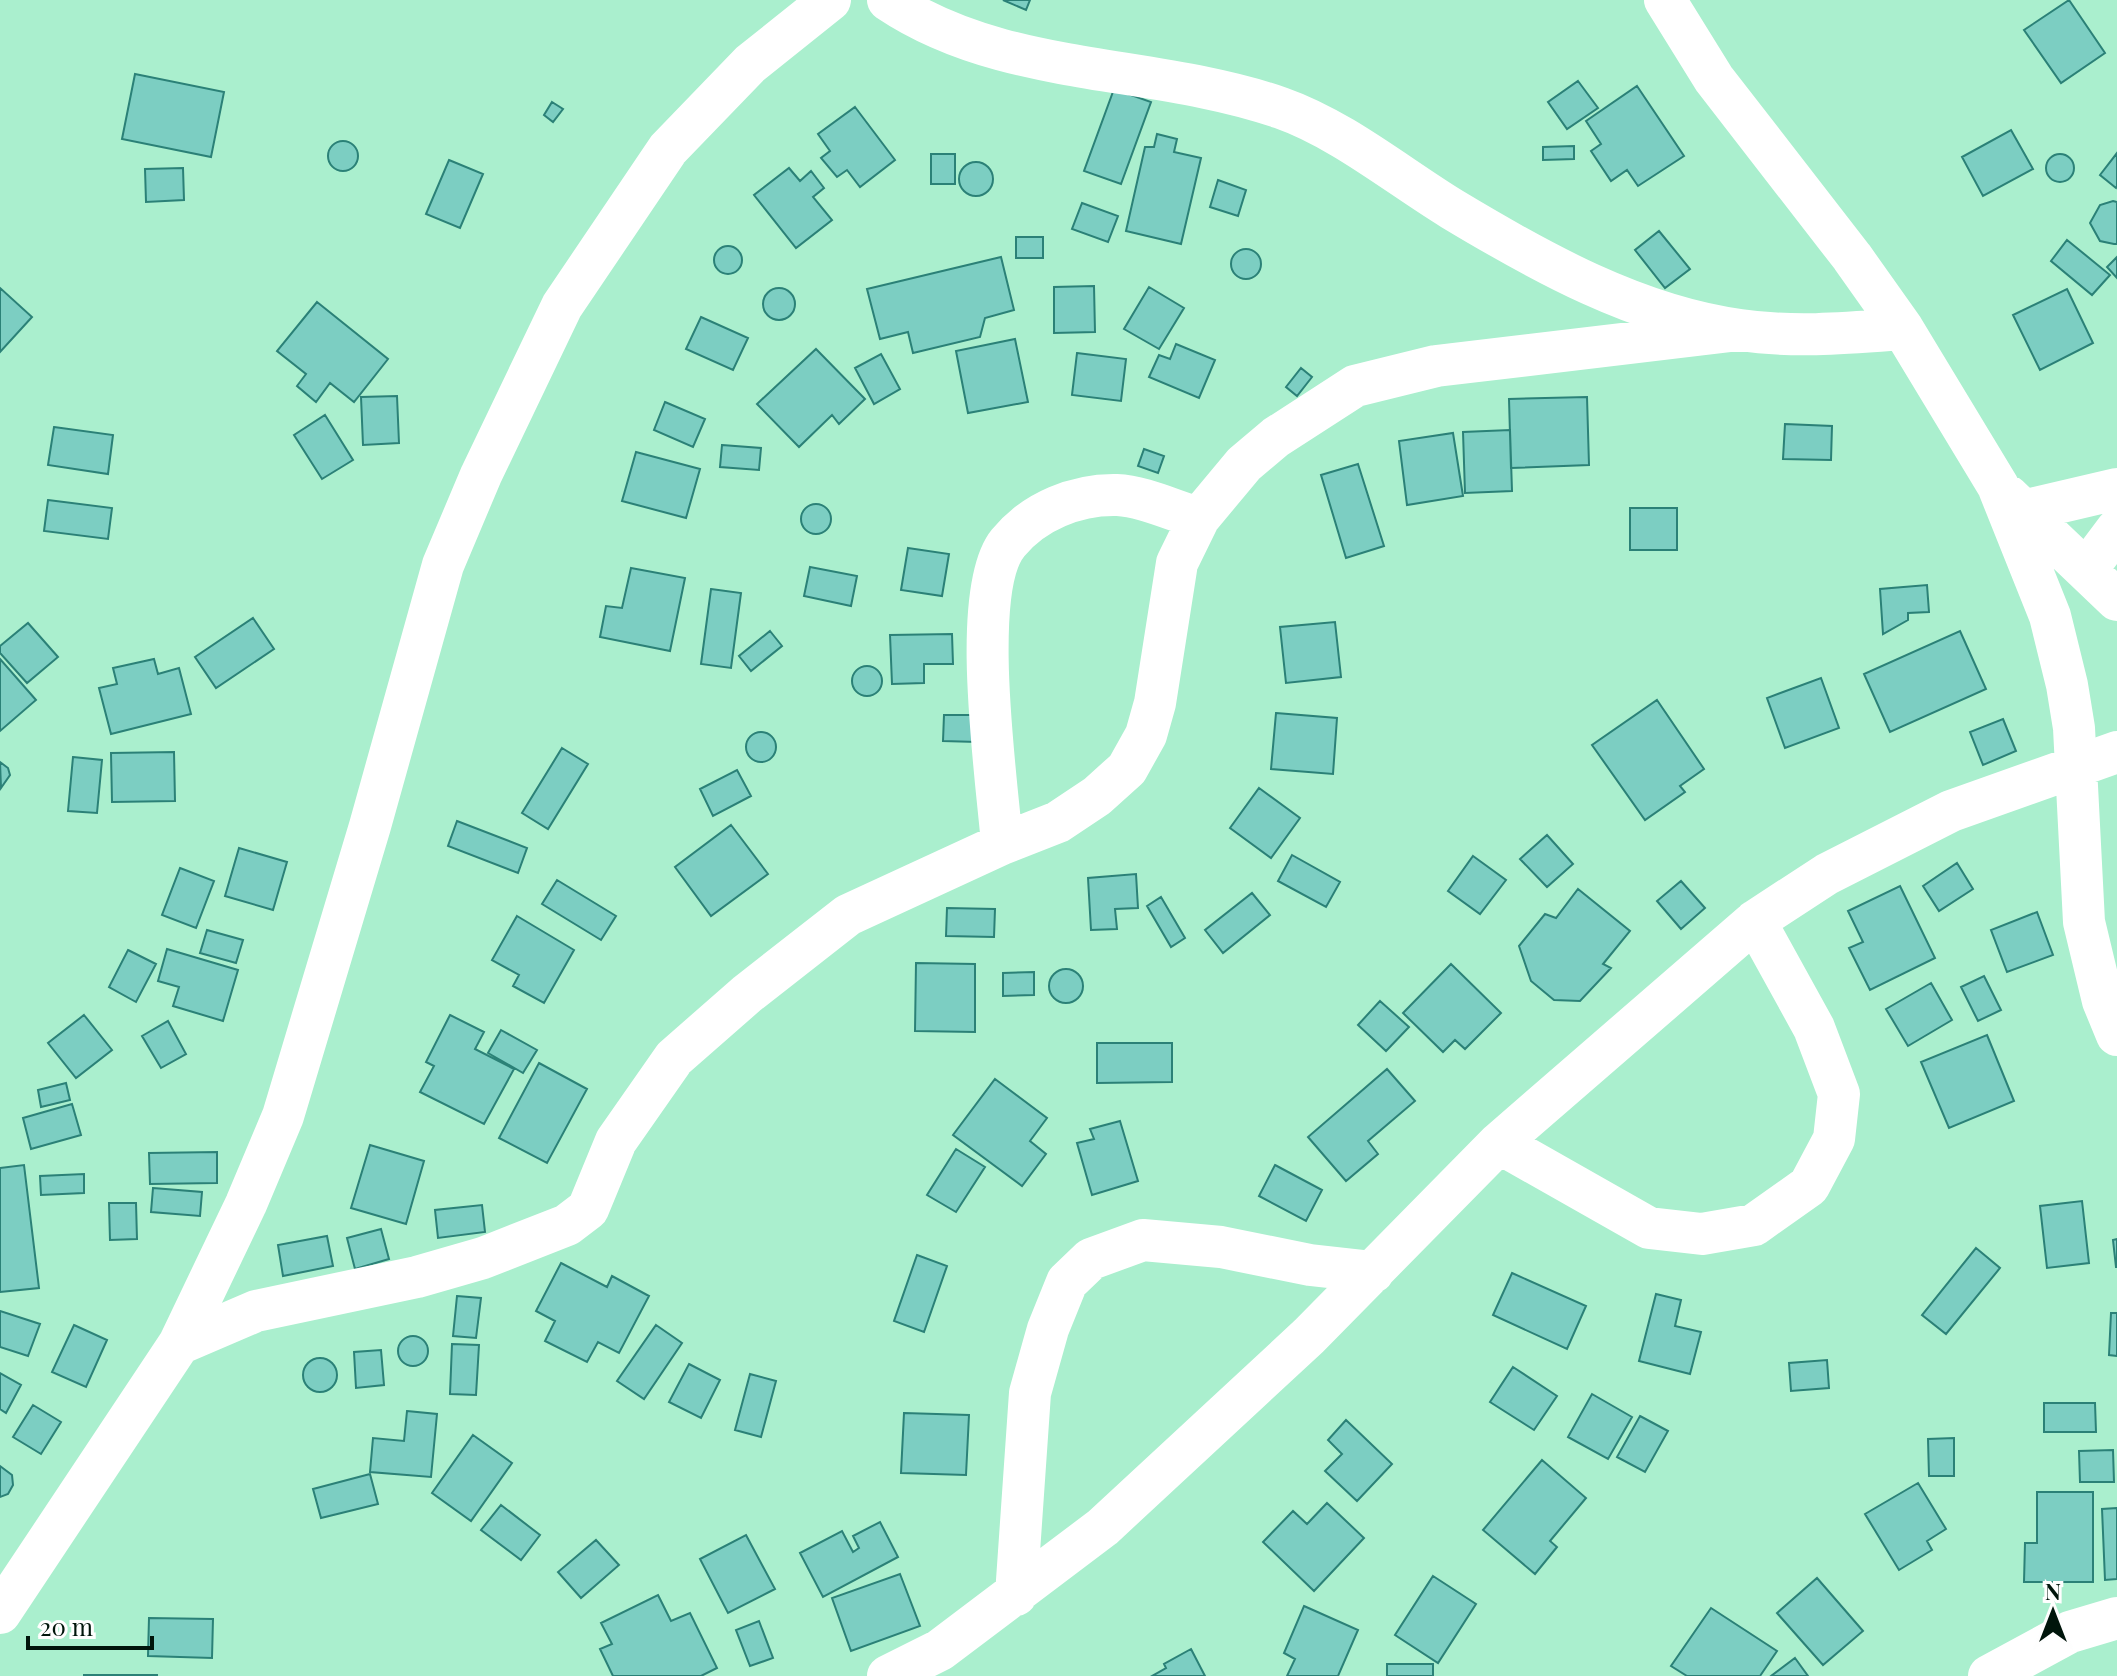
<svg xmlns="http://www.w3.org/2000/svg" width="2117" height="1676" viewBox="0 0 2117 1676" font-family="'Playfair Display',serif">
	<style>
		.building { fill: #7ccec2; stroke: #2b8177; stroke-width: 2 }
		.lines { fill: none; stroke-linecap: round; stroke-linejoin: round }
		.street { stroke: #fff; stroke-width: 42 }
	</style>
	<rect width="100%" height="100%" fill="#aaefce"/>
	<!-- building -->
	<path class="building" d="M1003,0H1030L1026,10Z
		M2069,0L2105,53L2061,83L2024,30Z
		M135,74L224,92L211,157L122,139Z
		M1578,81L1598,108L1567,129L1548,102Z
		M1637,86L1684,156L1638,186L1627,170L1611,181L1591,151L1601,144L1586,121Z
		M1114,89L1151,102L1121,184L1084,171Z
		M552,102L563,109L553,122L544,115Z
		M855,107L895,160L860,187L847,170L837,177L821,158L830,151L818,134Z
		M2011,130L2033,169L1983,196L1962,157Z
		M1157,134L1177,139L1174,152L1201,158L1181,244L1126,231L1145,147H1154Z
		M328 156a15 15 0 1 1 30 0a15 15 0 1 1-30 0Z
		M1574,146V159L1543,160V147Z
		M2117,153V186L2116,188L2100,175Z
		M931,154H955V184H931Z
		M2046 168a14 14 0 1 1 28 0a14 14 0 1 1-28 0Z
		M449,160L483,174L460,228L426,214Z
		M959 179a17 17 0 1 1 34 0a17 17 0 1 1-34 0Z
		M183,168L184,200L146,202L145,169Z
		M789,168L800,181L811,171L824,188L813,197L832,220L796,248L754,195Z
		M1218,180L1246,190L1238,216L1210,207Z
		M2113,201L2117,202V244H2114L2100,241L2090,223L2100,205Z
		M1082,203L1118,216L1108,242L1072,229Z
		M1659,231L1690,269L1665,288L1635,250Z
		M1016,237H1043V258H1016Z
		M2067,240L2110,275L2092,295L2051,261Z
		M714 260a14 14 0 1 1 28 0a14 14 0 1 1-28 0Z
		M1231 264a15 15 0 1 1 30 0a15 15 0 1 1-30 0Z
		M1001,257L1014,310L985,318L980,337L913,353L908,332L880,339L867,289Z
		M2117,257V278L2107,267Z
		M1094,286L1095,332L1054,333V287Z
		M1149,287L1184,308L1159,349L1124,329Z
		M763 304a16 16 0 1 1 32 0a16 16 0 1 1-32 0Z
		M0,288L32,317L0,352Z
		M2067,289L2093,343L2040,370L2013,315Z
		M317,302L388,359L354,402L330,383L316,402L297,386L306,374L277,351Z
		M701,317L748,338L733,370L686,349Z
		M1015,339L1028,402L968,413L956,351Z
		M1176,344L1215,360L1199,398L1149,377L1159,355L1170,359Z
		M816,349L865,399L839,424L832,415L799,447L757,404Z
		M1077,353L1126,359L1121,401L1072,395Z
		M881,354L900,389L874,404L855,368Z
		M1301,368L1312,377L1297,396L1286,387Z
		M397,396L399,443L363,445L361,397Z
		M1587,397L1589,465L1511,468L1509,399Z
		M665,402L705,419L693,447L654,430Z
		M325,415L353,460L322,479L294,435Z
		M1785,424L1832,426L1831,460L1783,459Z
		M54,427L113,435L108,474L48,465Z
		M1510,430L1512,491L1465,493L1463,432Z
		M1453,433L1463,496L1407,505L1399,441Z
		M722,445L761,448L759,470L720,467Z
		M1144,449L1164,456L1158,473L1138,466Z
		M636,452L700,469L686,518L622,501Z
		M1358,464L1384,546L1346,558L1321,475Z
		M48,500L112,508L108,539L44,531Z
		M801 519a15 15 0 1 1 30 0a15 15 0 1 1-30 0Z
		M1630,508H1677V550H1630Z
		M908,548L949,554L942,596L901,590Z
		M810,567L857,576L851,606L804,596Z
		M631,568L685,578L670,651L600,637L606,606L622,608Z
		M1927,585L1929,612L1908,613V620L1883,634L1880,589Z
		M711,589L741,593L731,668L701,664Z
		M253,618L274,649L216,688L195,657Z
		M1335,622L1341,677L1286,683L1280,627Z
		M28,623L58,657L27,683L0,653V646Z
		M770,631L782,646L751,671L739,656Z
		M1960,631L1986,689L1890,732L1864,674Z
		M952,634L953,664H924V683L892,684L890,635Z
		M0,659L36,700L0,731Z
		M154,659L158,674L179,668L191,714L111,734L99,688L117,684L113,668Z
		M852 681a15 15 0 1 1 30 0a15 15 0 1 1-30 0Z
		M1821,678L1839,728L1785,748L1767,698Z
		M1657,700L1704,769L1680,786L1685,792L1645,820L1592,745Z
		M1276,713L1337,718L1333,774L1271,769Z
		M944,715H977V742L943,741Z
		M2003,719L2016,751L1983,765L1970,732Z
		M746 747a15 15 0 1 1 30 0a15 15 0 1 1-30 0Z
		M562,748L588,764L548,829L522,813Z
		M174,752L175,801L112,802L111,753Z
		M73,757L102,760L97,813L68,811Z
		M0,762L8,768L10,775L1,788Z
		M737,770L751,796L713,816L700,789Z
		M1259,788L1300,818L1271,858L1230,828Z
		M457,821L527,848L518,873L448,846Z
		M731,825L768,874L711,916L675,867Z
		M1547,835L1573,864L1547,887L1520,859Z
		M239,848L287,862L273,910L225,896Z
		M1292,855L1340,882L1326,907L1278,881Z
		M1473,856L1506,880L1480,914L1448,891Z
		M1957,863L1973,889L1939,911L1923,886Z
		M180,868L214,881L196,928L162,915Z
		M1136,874L1138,908L1115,909L1117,929L1091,930L1088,878Z
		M557,880L616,916L601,940L542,904Z
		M1681,881L1705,908L1681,929L1657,901Z
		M1900,886L1935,958L1870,990L1849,948L1863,942L1848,911Z
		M1578,889L1630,931L1603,964L1611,968L1580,1001L1554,1000L1531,981L1519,946L1545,914L1556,918Z
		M1252,893L1270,915L1223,953L1205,930Z
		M1161,897L1185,938L1171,947L1147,906Z
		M947,908L995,909L994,937L946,936Z
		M2037,912L2053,955L2007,972L1991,930Z
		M517,916L574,950L544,1003L513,986L519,975L492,960Z
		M207,930L243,940L236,963L200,953Z
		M167,949L238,970L223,1021L173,1006L179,987L158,981Z
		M128,950L156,964L136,1002L109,987Z
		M916,963L975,964V1032L915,1031Z
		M1451,964L1501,1013L1465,1049L1455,1040L1443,1052L1403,1013Z
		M1049 986a17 17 0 1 1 34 0a17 17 0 1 1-34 0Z
		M1034,972V995L1003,996V973Z
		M1984,976L2001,1010L1978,1021L1961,987Z
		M1931,983L1952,1020L1908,1046L1886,1009Z
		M1380,1001L1409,1027L1386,1051L1358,1025Z
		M84,1015L112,1050L76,1078L48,1043Z
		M450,1015L484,1032L475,1049L514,1069L484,1124L420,1092L434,1066L426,1062Z
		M168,1021L186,1054L161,1068L142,1036Z
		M501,1030L537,1050L523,1073L488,1053Z
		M1987,1035L2014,1101L1949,1128L1921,1062Z
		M1097,1043H1172V1082L1097,1083Z
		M539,1063L587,1089L547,1163L499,1138Z
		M1387,1069L1415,1101L1368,1141L1378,1154L1346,1181L1308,1137Z
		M995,1079L1047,1118L1030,1141L1046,1154L1022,1186L953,1135Z
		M66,1083L70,1100L41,1107L38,1090Z
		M72,1104L81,1135L31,1149L23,1118Z
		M1120,1121L1138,1181L1092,1195L1077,1143L1094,1139L1090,1129Z
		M370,1145L424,1161L406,1224L351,1208Z
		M956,1149L985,1167L956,1212L927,1195Z
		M217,1152V1183L150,1184L149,1153Z
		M24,1165L39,1288L0,1292V1168Z
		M1275,1165L1322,1190L1306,1221L1259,1196Z
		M84,1174V1193L41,1195L40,1176Z
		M153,1188L202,1192L200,1216L151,1212Z
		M2082,1201L2089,1263L2047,1268L2040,1206Z
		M109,1203H136L137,1239L110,1240Z
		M482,1205L485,1232L438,1238L435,1210Z
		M381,1229L389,1259L355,1269L347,1238Z
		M327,1236L333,1266L283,1276L278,1245Z
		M2117,1239V1267H2116L2113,1240Z
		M1976,1248L2000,1268L1946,1334L1922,1315Z
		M917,1255L947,1266L924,1332L894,1321Z
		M561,1263L607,1287L612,1276L649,1296L619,1353L598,1342L587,1362L545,1341L555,1321L536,1311Z
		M1512,1273L1586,1306L1567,1349L1493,1315Z
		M1656,1294L1681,1300L1675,1326L1701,1332L1690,1374L1639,1361Z
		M457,1296L481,1298L476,1338L453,1336Z
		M0,1311L40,1324L28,1356L0,1347Z
		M2111,1313H2117V1356L2109,1355Z
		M74,1325L107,1340L86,1387L52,1372Z
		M656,1325L682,1343L644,1399L617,1381Z
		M398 1351a15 15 0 1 1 30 0a15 15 0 1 1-30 0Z
		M452,1344L479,1345L476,1395L450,1394Z
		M381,1350L384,1385L356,1388L354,1352Z
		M303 1375a17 17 0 1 1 34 0a17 17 0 1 1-34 0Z
		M1827,1360L1829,1388L1791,1391L1789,1363Z
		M689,1364L720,1380L701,1418L669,1402Z
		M1513,1367L1557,1396L1534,1430L1490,1402Z
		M0,1373L21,1385L6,1413L0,1409Z
		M750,1374L776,1381L761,1437L735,1430Z
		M1592,1394L1632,1417L1608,1459L1568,1437Z
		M2044,1403H2095L2096,1432H2044Z
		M33,1405L61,1422L41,1454L13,1437Z
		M407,1411L437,1414L431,1477L370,1472L373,1438L404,1441Z
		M904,1413L969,1415L966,1475L901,1473Z
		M1640,1416L1668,1431L1645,1472L1617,1457Z
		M1346,1420L1392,1464L1357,1501L1325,1471L1342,1454L1328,1440Z
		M473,1435L512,1463L471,1521L432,1493Z
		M1954,1438V1476H1929L1928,1439Z
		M2113,1450L2114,1482H2080L2079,1451Z
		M1542,1460L1586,1498L1550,1541L1557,1547L1535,1574L1483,1530Z
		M0,1466L12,1475L13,1485L8,1494L0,1497Z
		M370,1474L378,1504L321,1518L313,1489Z
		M1918,1483L1946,1529L1927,1541L1932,1550L1899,1570L1865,1514Z
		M2037,1492H2093V1582H2024L2025,1543H2037Z
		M1327,1503L1364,1538L1314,1591L1263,1542L1293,1511L1307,1524Z
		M501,1505L540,1535L521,1560L481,1530Z
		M2117,1508V1579L2105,1580L2102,1509Z
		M880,1522L898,1557L823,1597L800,1553L842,1531L853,1552L859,1548L853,1536Z
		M746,1535L775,1589L728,1613L700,1559Z
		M596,1540L619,1565L581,1598L558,1572Z
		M900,1574L920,1626L851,1651L832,1598Z
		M1433,1576L1476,1604L1438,1663L1395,1635Z
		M1817,1578L1863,1631L1823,1665L1777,1613Z
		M658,1595L671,1621L690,1613L717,1668L701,1676H613L600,1649L612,1644L601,1623Z
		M1304,1606L1358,1630L1338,1676H1287L1295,1659L1284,1653Z
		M1711,1608L1777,1651L1760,1676H1687L1671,1666Z
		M149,1618L213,1619L212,1658L148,1656Z
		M759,1621L773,1658L750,1666L736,1630Z
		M1191,1649L1205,1676H1152L1166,1668L1164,1664Z
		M1795,1658L1808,1676H1771Z
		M1387,1664H1433V1676H1387Z
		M84,1675H157V1676H84Z"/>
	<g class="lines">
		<!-- street -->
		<path class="street" d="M888,0C1004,78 1152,63 1281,108C1341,129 1398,176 1452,209C1540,262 1637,316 1740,330C1794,338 1849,333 1903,329
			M1665,0L1714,79L1852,257L1903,329L1998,486L2050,616L2067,685L2074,728L2084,922L2103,1001L2117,1035
			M2008,496L2117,600
			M2023,511L2117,489
			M2087,569L2117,529
			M1002,844C997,780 969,591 1008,543C1034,511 1077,494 1117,495C1143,496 1174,511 1199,518
			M1499,1143L1649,1228L1702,1234L1754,1225L1809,1186L1834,1139L1839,1094L1814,1028L1755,921
			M179,1344L256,1311L417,1277L483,1258L567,1225L588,1209L616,1141L674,1058L747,994L848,915L1002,844L1058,822L1097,796L1127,769L1146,735L1155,703L1177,563L1199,518L1244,464L1276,437L1355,386L1436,366L1739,330
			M1016,1595L1030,1393L1048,1329L1067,1282L1091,1259L1143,1240L1221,1247L1310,1265L1373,1272
			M0,1613L179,1344L246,1204L283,1116L370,826L443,565L481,475L562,306L668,149L750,64L830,0
			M888,1676L940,1650L1103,1527L1309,1336L1499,1143L1755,921L1827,874L1951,811L2117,752
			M1989,1676L2070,1632L2117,1618"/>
	</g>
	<!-- north arrow -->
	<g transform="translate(2053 1612)" stroke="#fefefe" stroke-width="6" paint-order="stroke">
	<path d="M0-6L14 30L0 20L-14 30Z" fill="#00150b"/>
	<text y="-12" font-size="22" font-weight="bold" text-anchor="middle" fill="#00150b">N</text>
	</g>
	<!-- scale -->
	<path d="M28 1636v12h124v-12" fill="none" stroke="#00150b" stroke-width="4"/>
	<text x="40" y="1636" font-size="24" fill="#00150b" stroke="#fefefe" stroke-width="6" paint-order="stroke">20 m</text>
</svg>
